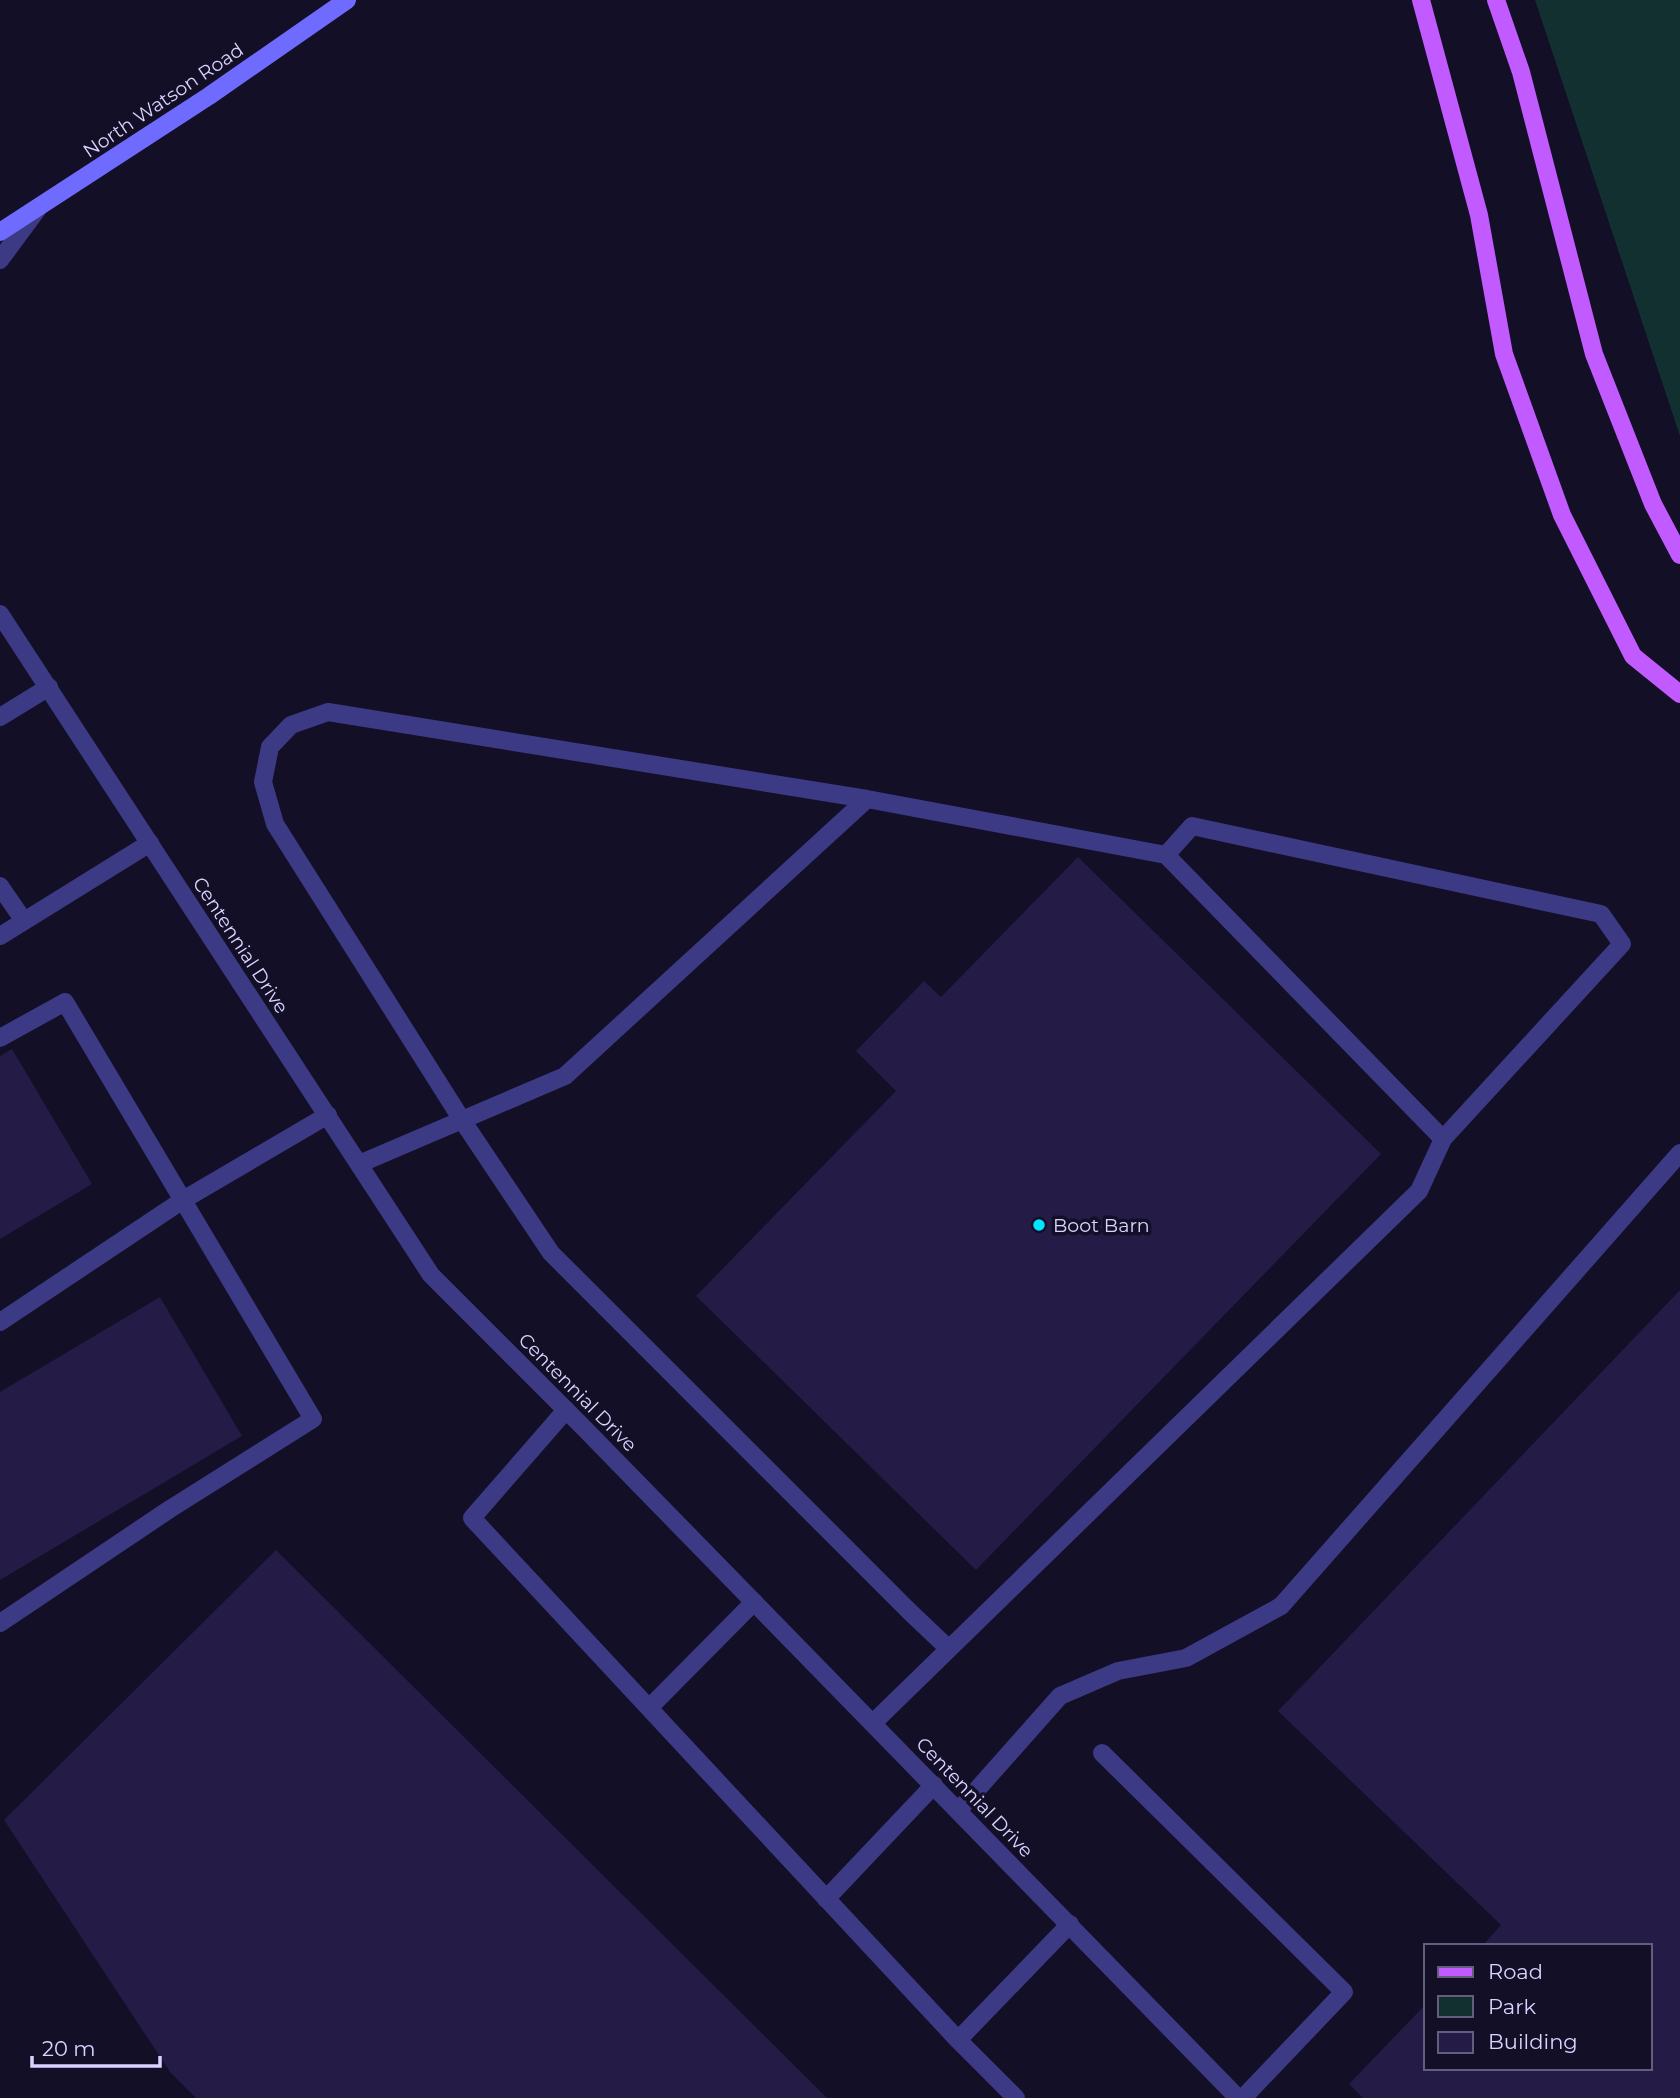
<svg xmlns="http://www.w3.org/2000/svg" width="1680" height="2098" viewBox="0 0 1680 2098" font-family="Montserrat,sans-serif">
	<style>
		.green { fill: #12302f }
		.building { fill: #241b47 }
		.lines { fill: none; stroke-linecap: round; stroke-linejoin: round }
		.lane { stroke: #3d3a85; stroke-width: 18 }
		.street { stroke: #3d3a85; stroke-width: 18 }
		.secondary { stroke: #6f6bff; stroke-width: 18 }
		.primary { stroke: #c25bff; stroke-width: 18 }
		.poi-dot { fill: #00e5ff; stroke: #130f26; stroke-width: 2.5 }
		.labels { text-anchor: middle; stroke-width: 7; stroke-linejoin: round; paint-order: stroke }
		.street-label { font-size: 19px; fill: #d9d4ff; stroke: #130f26 }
		.poi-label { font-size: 19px; fill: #d9d4ff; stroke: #130f26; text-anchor: start }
	</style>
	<rect width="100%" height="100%" fill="#130f26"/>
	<!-- green -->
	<path class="green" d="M1535,0H1680V436Z"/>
	<!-- building -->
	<path class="building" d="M1078,857L1381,1154L976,1570L696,1296L896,1091L856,1051L924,981L941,997Z
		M12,1049L92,1184L0,1239V1056Z
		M1680,1290V2098H1363L1349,2084L1426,2004V2068H1650V1946H1482L1501,1925L1278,1711Z
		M160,1297L242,1436L0,1580V1392Z
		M276,1550L827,2098H196L170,2072L4,1820Z"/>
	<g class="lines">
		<!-- lane -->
		<path class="lane" d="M0,717L49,687
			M867,799L328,712L291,725L270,747L263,782L275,824L462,1120L551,1253L910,1612L949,1649
			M1166,855L1192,826L1601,914L1622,944L1442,1140
			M0,886L24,921
			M0,936L150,843
			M0,1038L65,1002L313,1419L170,1509L0,1623
			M359,1164L565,1076L867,799L1166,855L1443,1139L1419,1191L873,1723
			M0,1322L183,1200L328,1115
			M566,1410L472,1518L958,2040L1070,1924
			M649,1708L754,1602
			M1102,1753L1344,1992L1243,2098
			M958,1811L1060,1696L1118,1671L1186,1658L1281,1606L1680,1153
			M826,1899L934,1785
			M958,2040L1016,2098"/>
		<!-- street -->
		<path class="street" d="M0,260L37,210
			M0,614L431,1275L582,1426L1238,2098"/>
		<!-- secondary -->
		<path class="secondary" d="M0,232L209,96L347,0"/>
		<!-- primary -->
		<path class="primary" d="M1421,0L1479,215L1504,354L1562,515L1633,656L1680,694
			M1496,0L1521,72L1594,354L1653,504L1680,555"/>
	</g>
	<!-- markers -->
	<circle class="poi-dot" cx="1039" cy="1225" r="7"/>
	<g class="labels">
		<!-- street labels -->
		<g class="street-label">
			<text transform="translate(163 100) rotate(-34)" y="7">North Watson Road</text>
			<text transform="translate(241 945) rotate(57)" y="7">Centennial Drive</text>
			<text transform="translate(578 1392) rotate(45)" y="7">Centennial Drive</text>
			<text transform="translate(975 1797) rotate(46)" y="7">Centennial Drive</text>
		</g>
		<!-- poi labels -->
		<g class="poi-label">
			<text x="1053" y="1232">Boot Barn</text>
		</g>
	</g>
	<!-- legend -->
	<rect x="1424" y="1944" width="228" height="126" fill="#130f26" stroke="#625e7d" stroke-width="2"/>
	<rect x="1438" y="1967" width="35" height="10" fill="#c25bff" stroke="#625e7d" stroke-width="2"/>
	<text x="1488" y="1979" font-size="21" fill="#d9d4ff">Road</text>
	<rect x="1438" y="1996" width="35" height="21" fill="#12302f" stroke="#625e7d" stroke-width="2"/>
	<text x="1488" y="2014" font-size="21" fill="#d9d4ff">Park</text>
	<rect x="1438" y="2032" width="35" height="21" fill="#241b47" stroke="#625e7d" stroke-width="2"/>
	<text x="1488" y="2049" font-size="21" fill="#d9d4ff">Building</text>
	<!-- scale -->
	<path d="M32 2056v10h128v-10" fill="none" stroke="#d9d4ff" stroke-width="3.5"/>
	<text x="42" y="2056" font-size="21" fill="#d9d4ff" stroke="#130f26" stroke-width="5" paint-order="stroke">20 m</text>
</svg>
